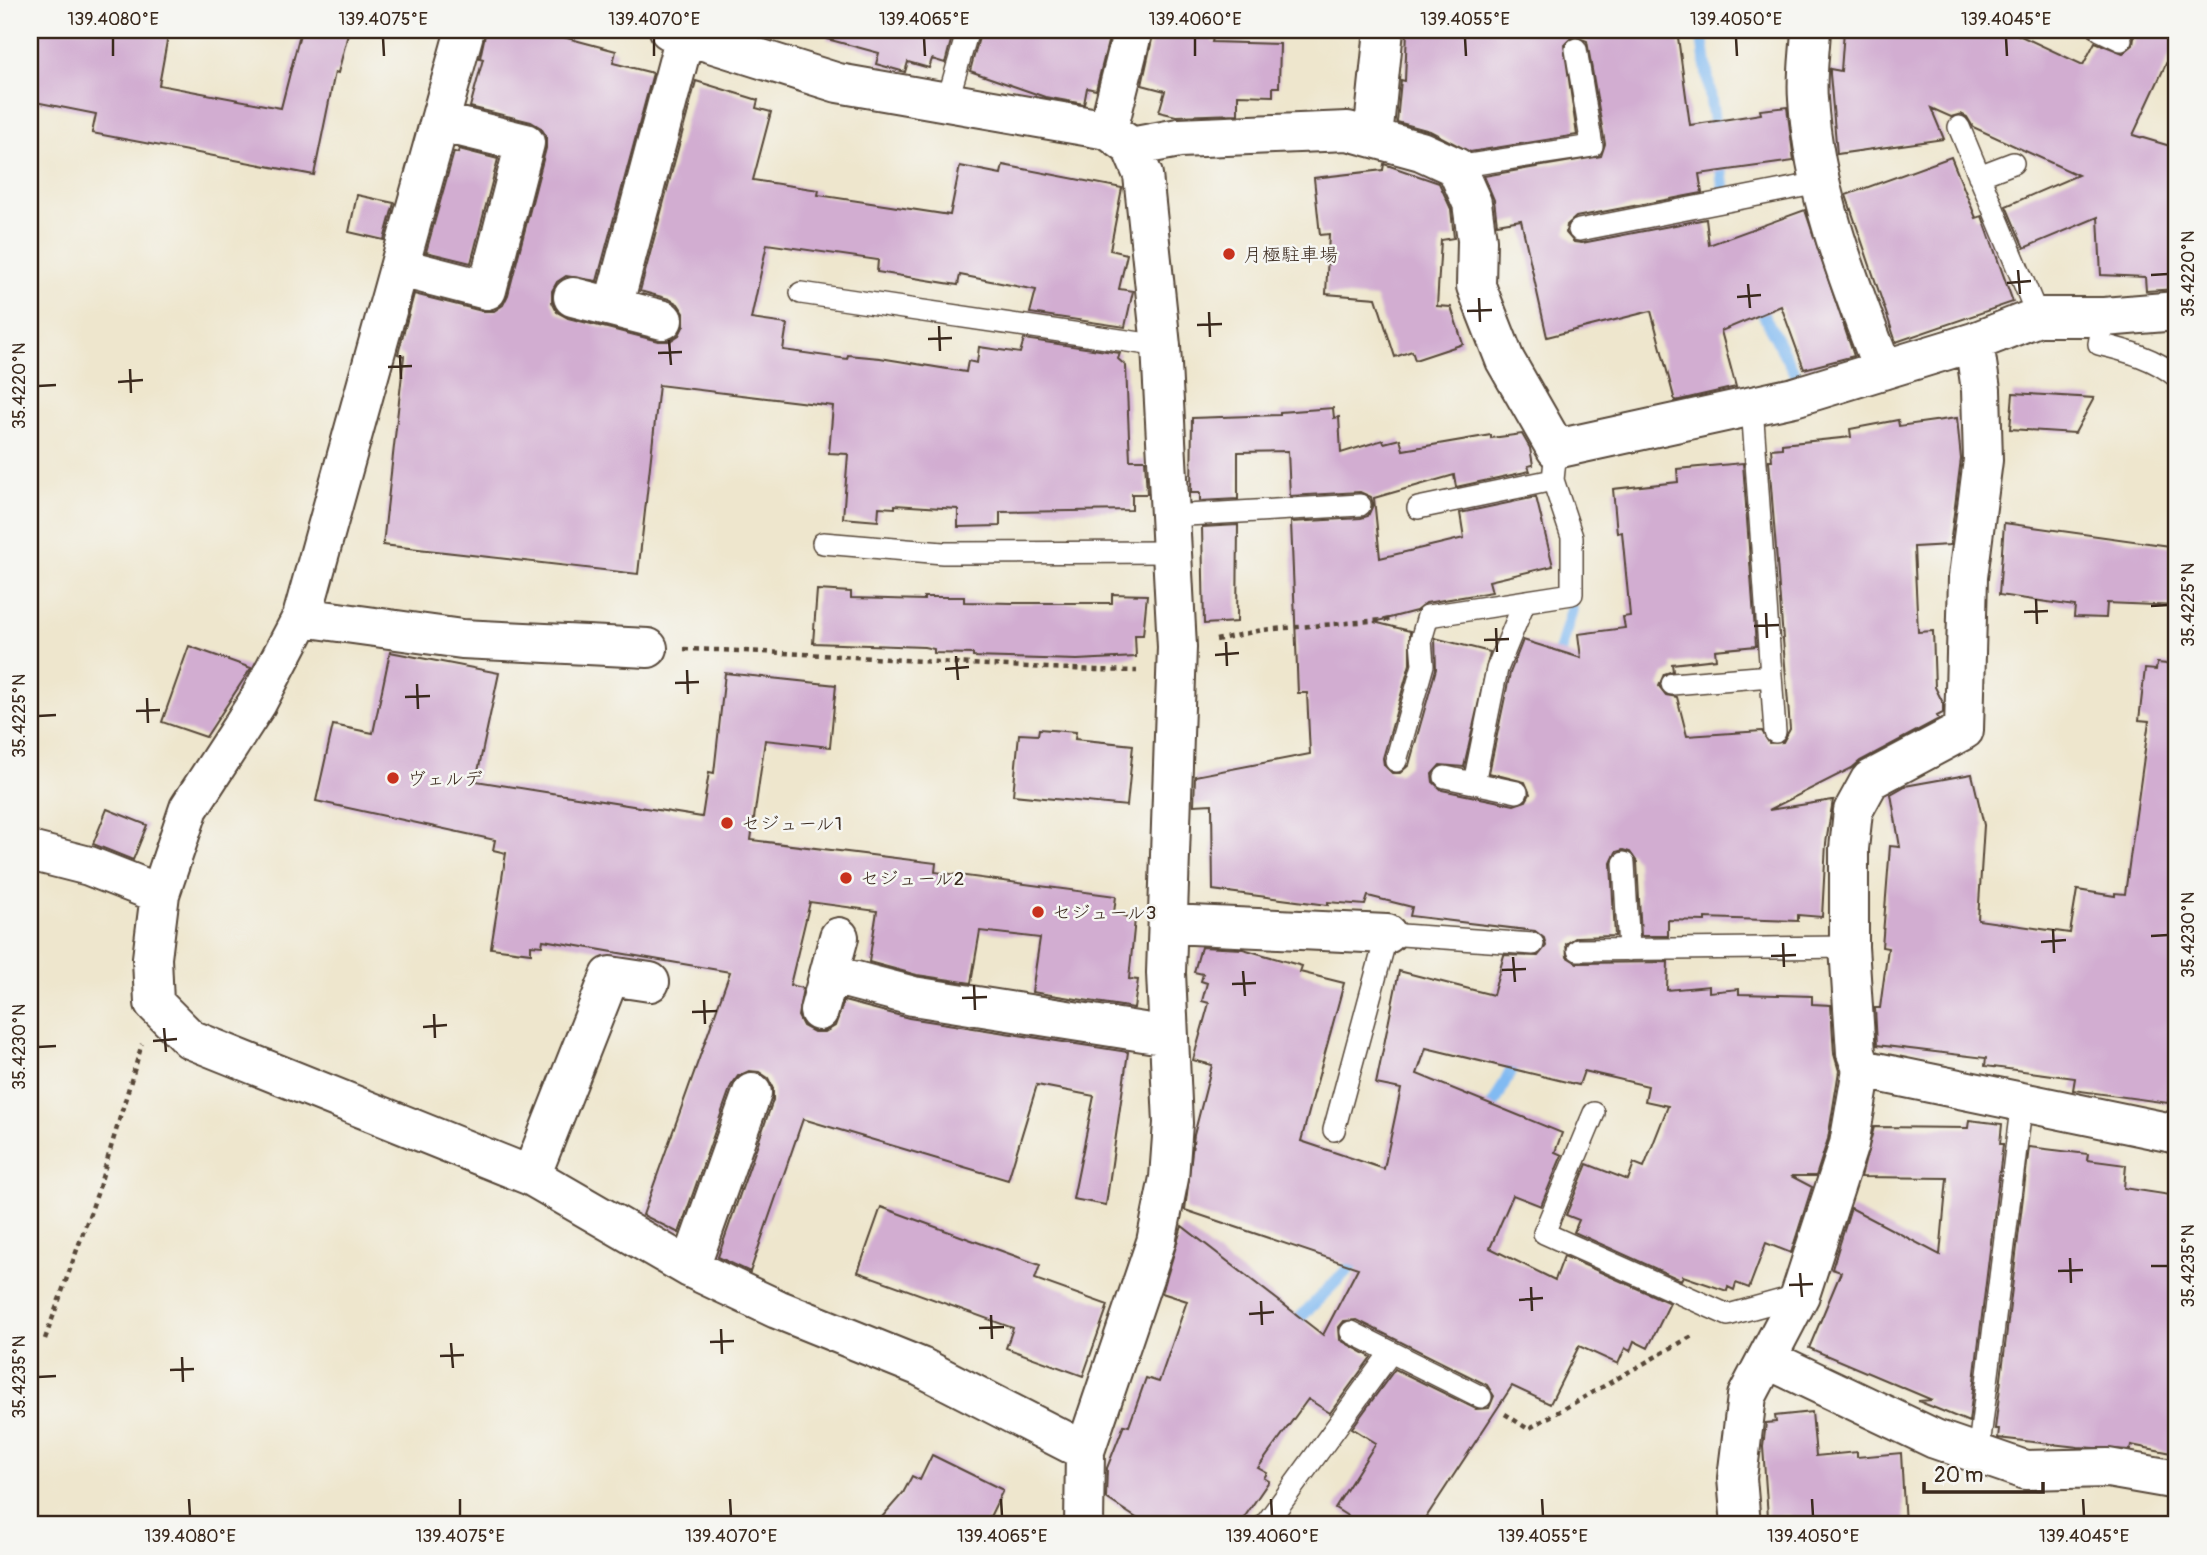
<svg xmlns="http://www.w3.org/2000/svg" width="2207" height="1555" viewBox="0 0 2207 1555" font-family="Pangolin,'Klee One',sans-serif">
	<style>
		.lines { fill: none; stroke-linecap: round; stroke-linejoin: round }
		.stream { stroke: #81baf2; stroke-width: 12 }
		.building { fill: #d2add1 }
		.service-casing { stroke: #564638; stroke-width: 24 }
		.minor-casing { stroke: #564638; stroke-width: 42 }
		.path { stroke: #564638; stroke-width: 4.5; stroke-dasharray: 5 5; stroke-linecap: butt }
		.service { stroke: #fff; stroke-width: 21 }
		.minor { stroke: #fff; stroke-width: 38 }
		.ticks { fill: none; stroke: #3b2a1e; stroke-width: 2.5 }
		.poi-dot { fill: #c8321e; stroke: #f6f6f2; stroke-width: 2.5 }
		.labels { text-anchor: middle; stroke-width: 5; stroke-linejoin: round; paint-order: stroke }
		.poi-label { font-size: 19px; fill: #3b2a1e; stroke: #f6f6f2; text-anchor: start }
		.neatline { fill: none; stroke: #3b2a1e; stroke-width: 2.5 }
		.ticks-label { font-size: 18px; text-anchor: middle; fill: #3b2a1e }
	</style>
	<rect width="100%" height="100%" fill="#f6f6f2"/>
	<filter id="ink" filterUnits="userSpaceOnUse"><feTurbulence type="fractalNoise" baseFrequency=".0143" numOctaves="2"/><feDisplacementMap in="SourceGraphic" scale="14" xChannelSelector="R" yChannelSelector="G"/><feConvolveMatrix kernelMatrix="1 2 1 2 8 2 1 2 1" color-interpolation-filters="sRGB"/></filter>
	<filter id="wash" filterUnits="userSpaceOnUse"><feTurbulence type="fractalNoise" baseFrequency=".00686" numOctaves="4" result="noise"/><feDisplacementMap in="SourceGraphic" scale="28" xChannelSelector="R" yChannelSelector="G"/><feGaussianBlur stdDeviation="1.57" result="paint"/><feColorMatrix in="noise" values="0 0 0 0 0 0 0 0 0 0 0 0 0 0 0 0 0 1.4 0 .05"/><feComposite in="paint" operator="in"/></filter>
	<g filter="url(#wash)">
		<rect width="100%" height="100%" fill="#eee6cd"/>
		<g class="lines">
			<!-- stream -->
			<path class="stream" d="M1701,30L1716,136
				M1719,154L1723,185
				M1756,301L1799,381
				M1556,667L1572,609
				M1484,1117L1496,1100L1518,1056
				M1291,1327L1361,1256"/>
		</g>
		<g id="blocks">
			<!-- building -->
			<path class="building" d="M30,30H169L159,85L281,108L301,30H349L338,73L335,72L314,175L92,133L96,114L30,101Z
				M486,30H537L616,51L613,63L653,73L597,281L566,276L557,282L552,291V302L557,312L568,318L658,341H670L679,335L684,325V313L678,304L669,299L640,291L696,81L758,100L756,108L771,112L753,180L819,190L818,195L950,215L960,166L1001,174L1003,165L1122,188L1110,250L1127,254L1119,289L1133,291L1125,327L1030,313L1036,290L960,275L958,285L877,272L878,260L767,244L751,319L787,324L783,350L847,359L848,355L880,358L966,372L968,361L977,363L979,347L1020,353L1024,339L1120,353L1118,359L1126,366L1130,460H1145L1147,494H1132V510L1000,512V526L958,527V509L895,505V508L879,507L878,521L843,518L848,454L829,453L833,406L659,385L638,574L383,545L404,356L398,354L414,294L482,311H494L503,305L508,295L546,148V136L541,128L531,122L470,107L483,59L480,58Z
				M829,30H954L945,63L932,59L929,68L908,62L905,72L876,64L879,53L827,39Z
				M981,30H1111L1096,90L1087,88L1084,104L1045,97L970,71Z
				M1154,30H1215L1212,42L1280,44L1279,87H1273V96L1238,95V114L1176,116L1159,112L1165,91L1142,85Z
				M1407,30H1677L1690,125L1761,114L1760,110L1787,107L1794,161L1699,174L1702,193L1576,217L1567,225L1566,233L1574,242L1582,243L1706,219L1709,245L1805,210L1854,356L1804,369L1781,306L1721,331L1736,387L1675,401L1651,311L1547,337L1521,220L1497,224L1494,200L1484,176L1601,156L1605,144L1587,41L1573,36L1564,45L1577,135L1470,152L1430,131L1397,122L1401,80L1405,81Z
				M1844,30H2008L2083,65L2095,42L2123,53L2133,45L2134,38L2129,30H2177V40L2133,135L2177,148V289L2146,291L2145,277L2101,275L2098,217L2024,248L2006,206L2078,175L1973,127L1967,117L1961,114L1951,117L1931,108L1944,139L1837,154L1830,74V69L1841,71Z
				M459,149L498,159L471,263L426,252L454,152L458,153Z
				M1951,157L1976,218L1982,216L2013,302L1896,342L1846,195Z
				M1384,164L1439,183L1451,209L1454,238L1441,240L1437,306L1451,307L1463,344L1415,360L1412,351L1395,357L1376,298L1326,294L1329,234L1320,235L1314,178L1383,170Z
				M357,195L394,203L384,240L349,232Z
				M2013,393L2094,398L2075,433L2010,429Z
				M1333,408L1334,418L1339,417L1341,453L1383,440L1384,443L1400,439L1403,450L1491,435V438L1522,434L1530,448L1533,465L1528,466L1530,471L1456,487L1454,475L1374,498L1380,558L1464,538L1460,513L1536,497L1553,566L1489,581L1492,592L1426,603L1416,611L1374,622L1410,631V664L1383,758L1384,765L1392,773H1400L1409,765L1436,669L1435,638L1490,652L1464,767L1440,765L1432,774L1433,782L1442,790L1514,805L1526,801L1530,794L1525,782L1489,773L1510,673L1523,640L1581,658L1578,634L1625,628L1623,617L1630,616L1622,532L1617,533L1613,489L1678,482L1677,469L1743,463L1756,646L1715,650L1716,659L1672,664L1673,671L1664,674L1659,686L1666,695L1677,697L1687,736L1762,731L1769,743L1783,742L1790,729L1769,460H1772L1771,449L1782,448V444L1851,437L1850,429L1898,420L1899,426L1957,418L1961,459L1950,545L1914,547L1918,632L1933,631L1935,687L1943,703V713L1937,716L1939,719L1860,761L1852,768L1769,810L1833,800L1826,843L1822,917L1798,915V921L1705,918V921L1668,920V936H1641L1637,862L1630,852L1623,850L1616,852L1611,863L1615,936L1577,937L1566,944L1567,957L1577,963L1668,962L1667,990L1709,986V992L1739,989V994L1812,996V1004L1831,1005L1834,1054L1839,1071L1828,1139L1816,1176H1791L1812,1187L1791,1253L1766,1243L1749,1288L1736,1283L1734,1290L1728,1287L1727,1291L1683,1276L1681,1280L1574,1232L1579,1220L1566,1215L1587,1164L1628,1180L1634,1163L1644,1167L1668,1106L1645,1101L1648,1086L1584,1071L1579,1085L1426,1048L1417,1074L1562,1133L1555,1152L1562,1155L1541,1206L1513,1195L1490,1248L1555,1280L1564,1256L1670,1303L1648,1348L1634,1341L1630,1351L1625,1348L1618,1364L1579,1346L1550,1404L1512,1386L1421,1525H1362L1335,1508L1376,1443L1352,1428L1395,1369L1476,1409L1489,1408L1494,1396L1487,1385L1357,1320L1344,1321L1339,1327L1340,1340L1371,1357L1330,1413L1308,1399L1258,1468L1267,1473L1264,1478L1269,1481L1239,1525H1147L1106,1498L1107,1468L1124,1425L1129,1426L1146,1378L1159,1382L1187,1301L1162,1293L1182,1226L1323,1335L1358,1268L1185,1210L1194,1135L1212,1065L1193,1060L1209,1003L1202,1001L1207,983L1201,981L1203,974L1194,972L1201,947L1243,949L1302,966L1300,972L1344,983L1301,1141L1384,1169L1401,1089L1376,1084L1399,971L1493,995L1504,955L1538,956L1546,946L1544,938L1535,931L1410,916L1412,907L1368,896L1365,905L1328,902V905L1213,890L1212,804L1194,805L1195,776L1310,754L1307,693H1298L1291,522L1361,518L1368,516L1373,505L1371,497L1360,492L1290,496L1288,451L1238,452V499L1200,501V493H1191L1192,418L1280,415V412Z
				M2004,523L2177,547V606L2107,603L2106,618L2074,617L2075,606L1999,595Z
				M1238,525L1237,622L1204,624L1202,527Z
				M817,590L851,592V598L924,600V597H964V602L1012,603H1112V594L1147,595L1143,635H1135L1136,657L1077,660L973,657V654L934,653V649L924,647L813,643Z
				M189,646L251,668L206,737L162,722Z
				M390,652L499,673L476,781L702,817L709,772L714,773L725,673L836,685L830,747L765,740L751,840L936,863L935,872L1116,896L1114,913L1135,919L1129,979L1138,980L1134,1008L1032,992L1040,938L980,931L971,983L917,975L869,962L877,911L810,902L790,985L803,988L798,1016L803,1026L814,1032H825L835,1026L844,1001L909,1018L1128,1052L1106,1205L1073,1199L1094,1096L1037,1085L1008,1180L803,1119L750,1272L718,1257L773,1100V1088L768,1078L759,1072L749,1071L738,1076L731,1086L679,1233L643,1215L730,972L543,940L542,946L531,945V953L491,948L506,853L493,850L495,840L316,801L333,725L373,733Z
				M2157,663L2177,665V1086L2171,1085L2168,1103L2073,1090L2075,1078L1985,1066L1986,1058L1877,1045L1875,1008H1880L1888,948L1882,947L1890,846L1900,847L1891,794L1905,786L1972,774L1984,825L1978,920L2070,933L2077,890L2115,896V893L2125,894L2149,721L2139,720L2145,669L2156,670Z
				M1039,729L1076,732L1075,739L1133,745L1127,806L1013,795L1019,734L1038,735Z
				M107,809L147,825L133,860L93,844Z
				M1969,1120L2002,1124L2000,1144H2003L1969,1422L1918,1401L1932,1400L1809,1348L1841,1272L1832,1269L1851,1208L1940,1255L1947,1178L1861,1177L1874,1127L1968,1128Z
				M2029,1147L2088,1154L2087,1160L2126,1165L2124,1188L2177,1196V1454L2131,1445L2130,1450L2078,1447L1998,1438L1999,1429H1995Z
				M881,1207L1040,1265L1035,1279L1108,1305L1083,1376L1006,1348L1013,1328L858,1272Z
				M1812,1412L1816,1456L1857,1452V1457L1901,1453L1905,1525H1791L1790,1515L1768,1517L1763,1447L1766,1423L1776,1422L1775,1416Z
				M932,1455L1003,1490L986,1525H875L903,1493L912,1476L920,1480Z"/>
		</g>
	</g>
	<g filter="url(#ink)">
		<use href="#blocks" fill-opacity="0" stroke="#564638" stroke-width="2"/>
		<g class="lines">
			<!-- service casing -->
			<g class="service-casing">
				<path id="service" d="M2100,30L2121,40
					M947,102L968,30
					M1959,127L2038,317
					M1456,167L1592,146L1576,49
					M1979,176L2013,163
					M1579,230L1819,183
					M801,293L1161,346
					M2104,317L2099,344C2127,351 2155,358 2177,377
					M1752,406L1775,732
					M1418,508L1553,480
					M1170,516L1360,505
					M823,543L943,553L1172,552
					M1672,684L1771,676
					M1396,761L1423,665L1421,640L1428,616L1572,594V537L1553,480L1556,449
					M1445,777L1517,792
					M1474,783L1497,669L1524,603
					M1624,863L1629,950
					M1578,950L1849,947
					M1594,1113L1544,1233L1728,1315L1800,1295
					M1334,1130L1387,934L1533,944
					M1351,1332L1481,1397
					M1978,1455L2022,1100
					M1265,1525L1391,1352"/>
			</g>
			<!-- minor casing -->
			<g class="minor-casing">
				<path id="minor" d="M465,30L302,617L257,703L189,808L160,894L152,958L154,1003L190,1039L531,1176L690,1268L777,1309L921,1367L1085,1451
					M669,30L838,83L1108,130L1131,147L1143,175L1161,346L1177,647L1166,973L1173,1123L1169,1178L1156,1242L1085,1451L1084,1525
					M1811,30C1810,52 1806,76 1808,99C1814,195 1849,281 1883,370
					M1108,130L1133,30
					M1373,137L1384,30
					M1131,147L1179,138L1348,131L1421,151L1456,167L1472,203L1477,240L1476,286L1505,360L1556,449L1794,397L1974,342L2038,317H2104L2177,311
					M401,268L487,290L525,143L440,122
					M573,297L663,320
					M613,307L685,36
					M302,617L462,639L648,648
					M30,851L89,866L160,894
					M1170,924L1387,934
					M829,974L913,996L1169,1036
					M819,1011L839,937
					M1862,1069L2177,1134
					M531,1176L610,976L650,982
					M690,1268L752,1093
					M1767,1359L1935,1439L2025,1470L2108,1468L2177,1480
					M1741,1525L1737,1478L1747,1396L1800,1295L1849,1144L1862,1069L1856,1053L1849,947V849L1853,811L1870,780L1964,730L1968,577L1983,460L1981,390L1974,342"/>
			</g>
			<!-- path -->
			<path class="path" d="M1216,640L1262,630L1395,619
				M684,649C836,653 986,668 1137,671
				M45,1339L97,1194L142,1044
				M1505,1414L1528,1429L1694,1335"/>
			<!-- service -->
			<use href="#service" class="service"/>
			<!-- minor -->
			<use href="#minor" class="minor"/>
		</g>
	</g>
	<!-- ticks -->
	<path class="ticks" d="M113,38V56M383,38L384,56M654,38V56M924,38L925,56M1195,38V56M1465,38L1466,56M1736,38L1737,56M2006,38L2007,56M2018,270L2020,294M2151,275L2168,274M2007,283L2031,281M1748,284L1750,308M1737,297L1761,295M1479,298L1480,322M1467,311L1492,310M1209,312L1210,337M1197,325L1222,324M939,326L940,351M928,339L952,338M669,340L671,365M658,353L682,352M400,355L401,379M388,367L412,366M130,369L131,393M118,382L143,380M38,386L56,385M2036,599L2037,624M2151,606L2168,605M2024,612L2048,611M1766,613L1767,638M1754,626L1779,625M1496,628L1497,652M1484,640L1509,639M1226,642L1227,666M1215,655L1239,653M956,656L958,680M945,669L969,667M687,670L688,694M675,683L699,682M417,684L418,709M405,697L430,696M147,698L148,723M136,711L160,710M38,716L56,715M2053,929L2054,953M2151,936L2168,935M2041,942L2066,940M1783,943L1784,967M1771,956L1796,955M1513,957L1515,982M1502,970L1526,969M1243,971L1245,996M1232,984L1256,983M974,985L975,1010M962,998L987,997M704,1000L705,1024M692,1012L717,1011M434,1014L435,1038M423,1027L447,1025M164,1028L166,1052M153,1041L177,1039M38,1047L56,1046M2070,1258L2071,1283M2151,1266H2168M2058,1271L2083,1270M1800,1273L1802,1297M1789,1285L1813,1284M1531,1287L1532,1311M1519,1300L1543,1298M1261,1301L1262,1325M1249,1314L1274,1312M991,1315L992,1339M979,1328L1004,1327M721,1329L722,1354M710,1342L734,1341M451,1343L453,1368M440,1356L464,1355M182,1357L183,1382M170,1370L194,1369M38,1377L56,1376M189,1499L190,1516M460,1499V1516M730,1499L731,1516M1001,1499L1002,1516M1271,1499L1272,1516M1542,1499L1543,1516M1812,1499L1813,1516M2083,1499L2084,1516"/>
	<!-- markers -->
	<g class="poi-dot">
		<circle cx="1229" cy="254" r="7"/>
		<circle cx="393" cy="778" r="7"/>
		<circle cx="727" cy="823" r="7"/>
		<circle cx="846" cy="878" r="7"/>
		<circle cx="1038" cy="912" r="7"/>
	</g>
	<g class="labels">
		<!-- poi labels -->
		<g class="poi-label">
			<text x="1243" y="261">月極駐車場</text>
			<text x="407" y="785">ヴェルデ</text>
			<text x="741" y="830">セジュール1</text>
			<text x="860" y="885">セジュール2</text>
			<text x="1052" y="919">セジュール3</text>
		</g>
	</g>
	<!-- margin -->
	<rect width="2207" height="1555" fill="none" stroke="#f6f6f2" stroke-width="77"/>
	<!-- scale -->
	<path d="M1924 1482v10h119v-10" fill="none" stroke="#3b2a1e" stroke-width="3.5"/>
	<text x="1934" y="1482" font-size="21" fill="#3b2a1e" stroke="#f6f6f2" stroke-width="5" paint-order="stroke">20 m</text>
	<rect x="38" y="38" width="2130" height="1478" class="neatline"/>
	<g class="ticks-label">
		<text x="113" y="25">139.4080°E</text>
		<text x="383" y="25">139.4075°E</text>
		<text x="654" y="25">139.4070°E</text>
		<text x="924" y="25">139.4065°E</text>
		<text x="1195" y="25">139.4060°E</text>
		<text x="1465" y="25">139.4055°E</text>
		<text x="1736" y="25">139.4050°E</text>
		<text x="2006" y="25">139.4045°E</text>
		<text transform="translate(2188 274) rotate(-90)" y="6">35.4220°N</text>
		<text transform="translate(19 386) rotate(-90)" y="6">35.4220°N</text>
		<text transform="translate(2188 605) rotate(-90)" y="6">35.4225°N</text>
		<text transform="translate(19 716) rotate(-90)" y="6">35.4225°N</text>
		<text transform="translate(2188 935) rotate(-90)" y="6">35.4230°N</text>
		<text transform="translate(19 1047) rotate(-90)" y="6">35.4230°N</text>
		<text transform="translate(2188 1266) rotate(-90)" y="6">35.4235°N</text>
		<text transform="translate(19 1377) rotate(-90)" y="6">35.4235°N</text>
		<text x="190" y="1542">139.4080°E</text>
		<text x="460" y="1542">139.4075°E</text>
		<text x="731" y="1542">139.4070°E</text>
		<text x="1002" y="1542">139.4065°E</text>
		<text x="1272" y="1542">139.4060°E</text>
		<text x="1543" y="1542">139.4055°E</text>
		<text x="1813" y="1542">139.4050°E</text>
		<text x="2084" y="1542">139.4045°E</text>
	</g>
</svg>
